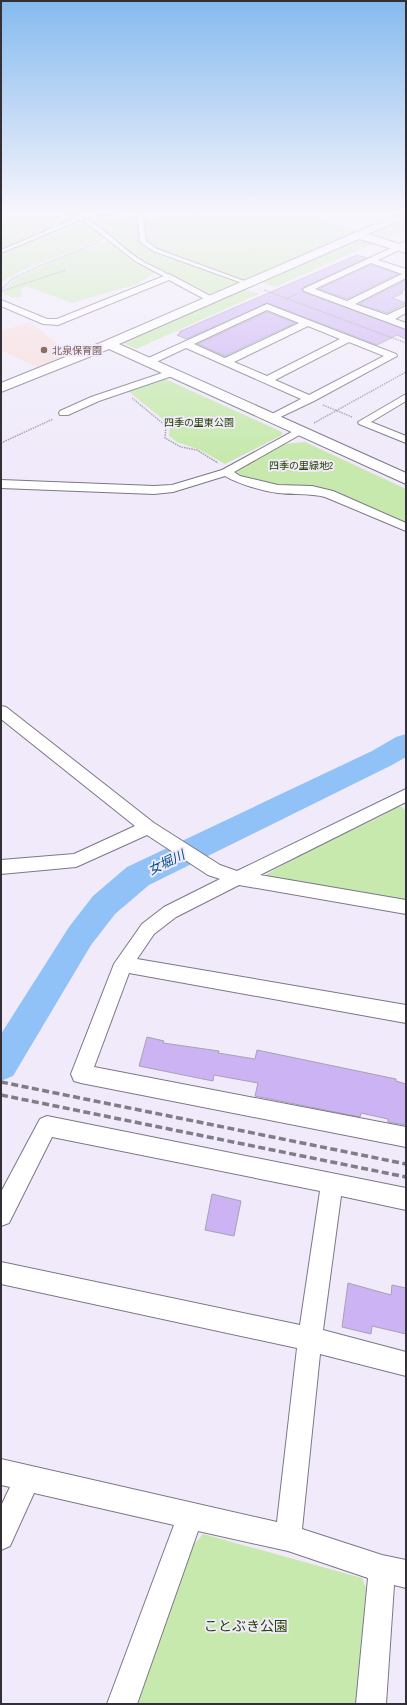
<svg xmlns="http://www.w3.org/2000/svg" width="407" height="1705" viewBox="0 0 407 1705" font-family="'Sofia Sans Condensed','Noto Sans JP',sans-serif">
	<style>
		.education { fill: #f7dcdb }
		.green { fill: #c7e9ae }
		.lines { fill: none; stroke-linecap: round; stroke-linejoin: round }
		.river { fill: #90c2f7; fill-rule: evenodd }
		.building { fill: #ccb3f3; stroke: #a7a2b1 }
		.service-casing { stroke: #7c7786; stroke-width: 2 }
		.pedestrian-casing { stroke: #7c7786; stroke-width: 2 }
		.minor-casing { stroke: #7c7786; stroke-width: 2 }
		.tertiary-casing { stroke: #7c7786; stroke-width: 2 }
		.path { stroke: #a09ca8; stroke-width: 1.5; stroke-dasharray: 1.5 1; stroke-linecap: butt }
		.service { fill: #fff; fill-rule: evenodd }
		.pedestrian { fill: #fff; fill-rule: evenodd }
		.minor { fill: #fff; fill-rule: evenodd }
		.tertiary { fill: #fff; fill-rule: evenodd }
		.rail { stroke: #817d87; stroke-width: 3.5; stroke-dasharray: 7 3.5; stroke-linecap: butt }
		.education-dot { fill: #8d6e63; stroke: #f0eafa; stroke-width: 1.5 }
		.labels { text-anchor: middle; stroke-width: 4; stroke-linejoin: round; paint-order: stroke }
		.far-education-label { font-size: 10px; fill: #785e54; stroke: #f0eafa; text-anchor: start }
		.far-park-label { font-size: 10px; fill: #254401; stroke: #f0eafa }
		.water-label { font-size: 13px; font-style: italic; fill: #00508d; stroke: #f0eafa }
		.near-park-label { font-size: 14px; fill: #254401; stroke: #f0eafa }
	</style>
	<rect width="100%" height="100%" fill="#f0eafa"/>
	<!-- education -->
	<path class="education" d="M29,322L73,355L38,368L1,350V331Z"/>
	<!-- green -->
	<path class="green" d="M1,215H309L357,231L213,295L139,259L111,237C89,244 68,252 46,261C31,267 14,273 1,283Z
		M404,219L406,220V229L383,240L376,237V233Z
		M108,241L137,262L156,272L137,284L72,303L26,286L21,289L22,297H11L3,293L14,279L68,255Z
		M369,241L374,243L275,287L262,282L263,279L302,262L356,242Z
		M247,290L259,294L136,349L123,343L125,340L239,291Z
		M163,378L282,432V435L225,464L200,450L177,442L169,436L170,425L128,391V389Z
		M305,442L406,489V525L354,504L240,477L234,472L284,444Z
		M398,806L402,807L406,811V903L267,878V874L317,846L380,817Z
		M203,1534L362,1578L366,1588L356,1704H138L191,1548Z"/>
	<g class="lines">
		<!-- river -->
		<path class="river" d="M406,734V757L392,765L149,885L115,914L91,945L13,1076L1,1081V1034L69,927L93,896L127,867L372,751L396,737Z"/>
	</g>
	<!-- building -->
	<path class="building" d="M357,255L367,258L302,288L303,292L406,330V339L397,335L377,345L268,303L186,339L177,335L181,333L179,332L206,320Z
		M371,265L398,274L347,299L319,289Z
		M406,280V289L400,292L403,293L392,298L406,303L395,309L387,313L359,304Z
		M267,312L295,323L225,356L198,344Z
		M147,1037L164,1041L163,1043L219,1051L218,1053L255,1059L257,1050L396,1079V1081L406,1084V1125L388,1122V1119L361,1113L360,1117L255,1096L258,1083L214,1075L213,1081L139,1066Z
		M212,1194L241,1201L234,1236L205,1230Z
		M348,1283L391,1295L392,1285L406,1288V1334L372,1326L371,1334L342,1327Z"/>
	<g class="lines">
		<!-- service casing -->
		<g class="service-casing">
			<path id="service" d="M70,215C92,214 120,247 139,259C149,266 162,269 171,277L167,278L135,261L88,224L80,220L1,253V250L76,218Z"/>
		</g>
		<!-- pedestrian casing -->
		<g class="pedestrian-casing">
			<path id="pedestrian" d="M137,215H143L146,241L157,249L250,283L245,284L153,251L140,242Z"/>
		</g>
		<!-- minor casing -->
		<g class="minor-casing">
			<path id="minor" d="M406,241V247L378,260L406,269V278L355,304L387,315L406,306V313L395,319L406,323V329L304,291L303,289ZM371,263L402,274L347,301L315,289Z
				M169,274L216,299L211,302L208,301L169,280L58,325L43,324L1,306V300L47,319H57Z
				M267,304L396,354L397,356L314,401L272,421L267,418L268,416L301,399L186,348L152,364L148,365L143,362L144,360ZM267,310L299,323L225,358L194,344ZM308,326L340,339L267,376L234,362ZM349,342L384,356L309,395L275,380Z
				M171,370L175,371L176,373L175,375L99,401L68,415H60L59,413L60,411L91,397Z
				M406,394V401L371,422L406,436V443L359,424L358,422Z
				M299,428L305,431L303,433L234,472L240,476L278,485L312,486L333,491L406,523V531L325,497C309,493 294,495 278,493C263,491 238,484 225,476L173,492L154,494L1,488V480L154,486L172,485L222,470Z
				M1,706L6,707L154,823L220,865L237,871L406,789V802L260,875L406,900V914L239,885L176,917L154,934L137,959L406,1005V1023L129,973L94,1067L406,1127V1147L81,1083L74,1081L71,1074L114,964L142,924L164,907L220,879L208,875L147,835L76,867L1,874V860L74,854L135,826L1,719Z
				M47,1116L406,1188V1210L341,1196L323,1330L406,1352V1376L320,1354L302,1529L382,1555L406,1560V1588L394,1585L386,1704H356L368,1578L288,1551L198,1531L137,1704H107L174,1525L34,1493L10,1546L1,1550V1506L10,1487L1,1485V1459L277,1522L297,1348L1,1284V1262L300,1325L320,1191L52,1137L9,1223L1,1226V1192L40,1119Z"/>
		</g>
		<!-- tertiary casing -->
		<g class="tertiary-casing">
			<path id="tertiary" d="M396,215H406V218L368,234L406,246V253L359,239L119,344L406,473V484L109,349L1,392V383L105,341Z"/>
		</g>
		<!-- path -->
		<path class="path" d="M98,216L118,215
			M152,222L195,215
			M108,224H131
			M1,290L12,279L39,266L99,242
			M264,290L406,343
			M2,291L66,270
			M286,299L298,293
			M132,398L166,426L165,438L181,447L197,450L218,463
			M323,405L352,417
			M314,423L406,372
			M1,443L53,419"/>
		<!-- service -->
		<use href="#service" class="service"/>
		<!-- pedestrian -->
		<use href="#pedestrian" class="pedestrian"/>
		<!-- minor -->
		<use href="#minor" class="minor"/>
		<!-- tertiary -->
		<use href="#tertiary" class="tertiary"/>
		<!-- rail -->
		<path class="rail" d="M1,1082L406,1164
			M1,1095L406,1177"/>
	</g>
	<!-- sky -->
	<linearGradient id="sky" x2="0" y2="1"><stop stop-color="#85baee"/><stop offset="0.47" stop-color="#f8f6fd"/><stop offset="1" stop-color="#f8f6fd" stop-opacity="0"/></linearGradient>
	<rect width="407" height="454" fill="url(#sky)"/>
	<!-- markers -->
	<circle class="education-dot" cx="44" cy="350" r="4"/>
	<g class="labels">
		<!-- far-education labels -->
		<g class="far-education-label">
			<text x="52" y="354">北泉保育園</text>
		</g>
		<!-- far-park labels -->
		<g class="far-park-label">
			<text x="199" y="426">四季の里東公園</text>
			<text x="301" y="469">四季の里緑地2</text>
		</g>
		<!-- water labels -->
		<g class="water-label">
			<text transform="translate(166 862) rotate(-26)" y="5">女堀川</text>
		</g>
		<!-- near-park labels -->
		<g class="near-park-label">
			<text x="246" y="1631">ことぶき公園</text>
		</g>
	</g>
	<!-- border -->
	<rect width="407" height="1705" fill="none" stroke="#323036" stroke-width="4"/>
</svg>
